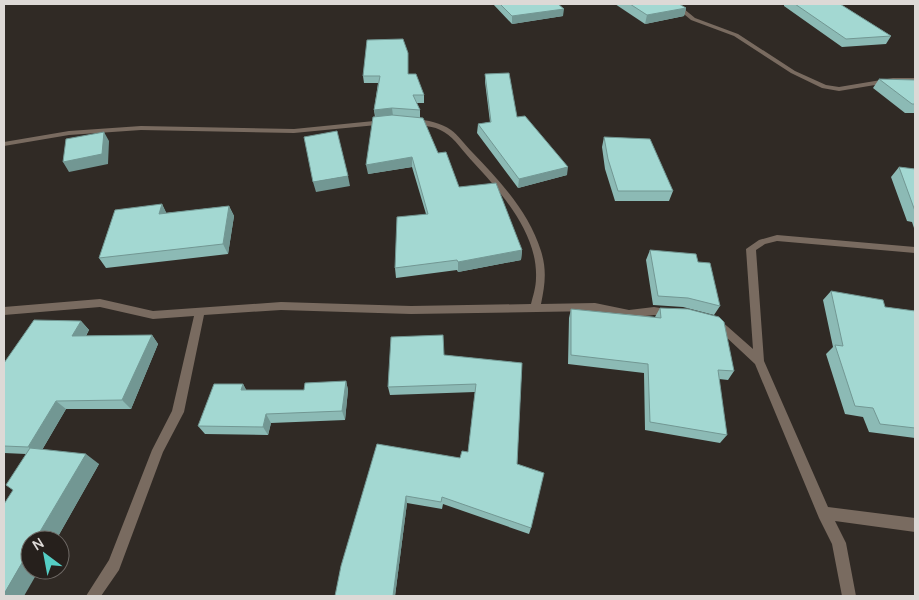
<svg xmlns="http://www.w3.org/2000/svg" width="919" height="600" viewBox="0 0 919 600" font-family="Manrope,sans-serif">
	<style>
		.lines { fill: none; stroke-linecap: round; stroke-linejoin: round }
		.street { fill: #796b60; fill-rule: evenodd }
		.wall { fill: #8cbab5 }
		.shaded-wall { fill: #729793 }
		.building { fill: #a3d8d2; stroke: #729793 }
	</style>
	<rect width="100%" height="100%" fill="#302a25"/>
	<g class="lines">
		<!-- street -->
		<path class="street" d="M672,4H678L695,18L738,34L795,71L826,85L839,87L893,78H915V82H893L839,91L822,88L791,73L734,36L691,20Z
			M384,120H387V124L294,133L141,130L69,135L4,146V142L69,131L141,126L294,129Z
			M410,120C423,119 440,122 451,130C458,135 465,145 472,152C500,181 529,212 541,251C547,270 545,285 541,304L595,303L629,310L654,307L673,310L674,313L673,316L669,317L654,315L629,318L595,311L411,314L281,310L204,315L184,412L163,452L119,570L101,596H86L109,560L152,450L172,411L194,316L153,319L100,307L4,315V307L100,299L153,311L281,302L411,306L531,304C533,296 536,287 536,278C538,234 501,192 473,162C464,153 455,138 444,132C433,125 422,126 410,124Z
			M777,235L915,247V253L777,241L765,244L756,250L764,361L828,507L915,518V532L835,521L846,543L856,596H842L832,544L819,518L755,364L710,322L711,319H719L753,349L746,249L759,240Z"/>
	</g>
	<!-- wall -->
	<path class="wall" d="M493,4H558L563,16L512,24Z
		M615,4H679L686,8L684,16L645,24Z
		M784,4H840L891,36L886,44L842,47L784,6Z
		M408,53V74L424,95V103H416L420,110V118L438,153L459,187L522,250L521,260L458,272L457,270L396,278L395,268L426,214L412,167L368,174L375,117L374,110L378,83H364L363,76Z
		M485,74L517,117L567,175L518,188L477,133L478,124L490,122L485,82Z
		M879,79L915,80V113H905L873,88Z
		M604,137L673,191L669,201H615L605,169L602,147Z
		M899,167L915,169V231L912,222L907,221L891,177Z
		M162,204L166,213L229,206L234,216L228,254L106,268L99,258Z
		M650,250L698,262L720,306L714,315L683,307L653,305L646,260Z
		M831,291L885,307L915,311V438L869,432L863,417L845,414L826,354L833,347L823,300Z
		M660,308L734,371L728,380L719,379L727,435L720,443L645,430L644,373L568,364L569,318L571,309L655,317Z
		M81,321L89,330L86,336L152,335L158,344L131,409H66L42,450L99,464L56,540H30L13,490L26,454L4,453V363Z
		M444,355L522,363L517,464L531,528L529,534L443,504L442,509L407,503L395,596H335L377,444L460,458L468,452L475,392L390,395L388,387Z
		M346,381L348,390L345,420L271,423L268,435L205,434L198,426L243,384L246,390H304Z"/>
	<!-- shaded-wall -->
	<path class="shaded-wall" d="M686,8L684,16L645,24L647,15Z
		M564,9L563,16L512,24V16Z
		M392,108L393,116L376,118L374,110Z
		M104,132L109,141L108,164L69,172L63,162Z
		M412,157V167L368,174L366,165Z
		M568,167L567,175L518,188L519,179Z
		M348,176L350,186L316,192L313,182Z
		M162,204L167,214H159Z
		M229,206L234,216L228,254L223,244Z
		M522,250L521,260L458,272V262Z
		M81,321L89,330L80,345L72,336Z
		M152,335L158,344L131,409L122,400Z
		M346,381L348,390L345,420L342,411Z
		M243,384L248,393L241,390Z
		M56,401L66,409L39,455L28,447Z
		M266,414L271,423L268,435L263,427Z
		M86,454L99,464L56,540H35Z
		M406,496L407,503L395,596H393Z
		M30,549V570H39L24,596H4V594Z"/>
	<!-- building -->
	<path class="building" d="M500,4H558L564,9L512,16Z
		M630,4H679L686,8L647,15Z
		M795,4H840L891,36L846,39Z
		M403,39L408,53V74H416L424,95H413L420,110L392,108L374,110L380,76H363L367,40Z
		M509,73L517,117L525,116L568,167L519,179L478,124L491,122L485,74Z
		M879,79L915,80V104H912Z
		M392,115L423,118L438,153L446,152L459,187L496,183L522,250L458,262L457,260L395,268L397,217L428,214L412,157L366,165L373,117Z
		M337,131L348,176L313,182L304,137Z
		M104,132L102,154L63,162L66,139Z
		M604,137L650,139L673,191H618L608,159Z
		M899,167L915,169V211Z
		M162,204L159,214L229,206L223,244L99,258L115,210Z
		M650,250L696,254L698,262L710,263L720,306L688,298L658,296Z
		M831,291L883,300L885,307L915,311V428L880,424L873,408L855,406L835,345L843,346Z
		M660,308L688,309L719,317L724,322L734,371L718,370L727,435L650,422L648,364L571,355V309L661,318Z
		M34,320L81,321L72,336L152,335L122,400L56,401L28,447L4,446V363Z
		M443,335L444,355L522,363L517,464L544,473L531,528L442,497L441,502L406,496L393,596H335L341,566L377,444L460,458L462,451L468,452L476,384L388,387L391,337Z
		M346,381L342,411L266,414L263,427L198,426L214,384H243L241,390H304L305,383Z
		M30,448L86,454L35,540H30V549L4,594V504L13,490L6,485Z"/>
	<!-- border -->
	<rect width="919" height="600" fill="none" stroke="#ddd9d6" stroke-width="10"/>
	<!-- north arrow -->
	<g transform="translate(45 555) rotate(328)"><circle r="24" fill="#26201c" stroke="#6f6a66"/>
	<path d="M0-4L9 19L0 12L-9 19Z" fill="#55cec5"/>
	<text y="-8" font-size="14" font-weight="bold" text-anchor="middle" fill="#ddd9d6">N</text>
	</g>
</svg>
